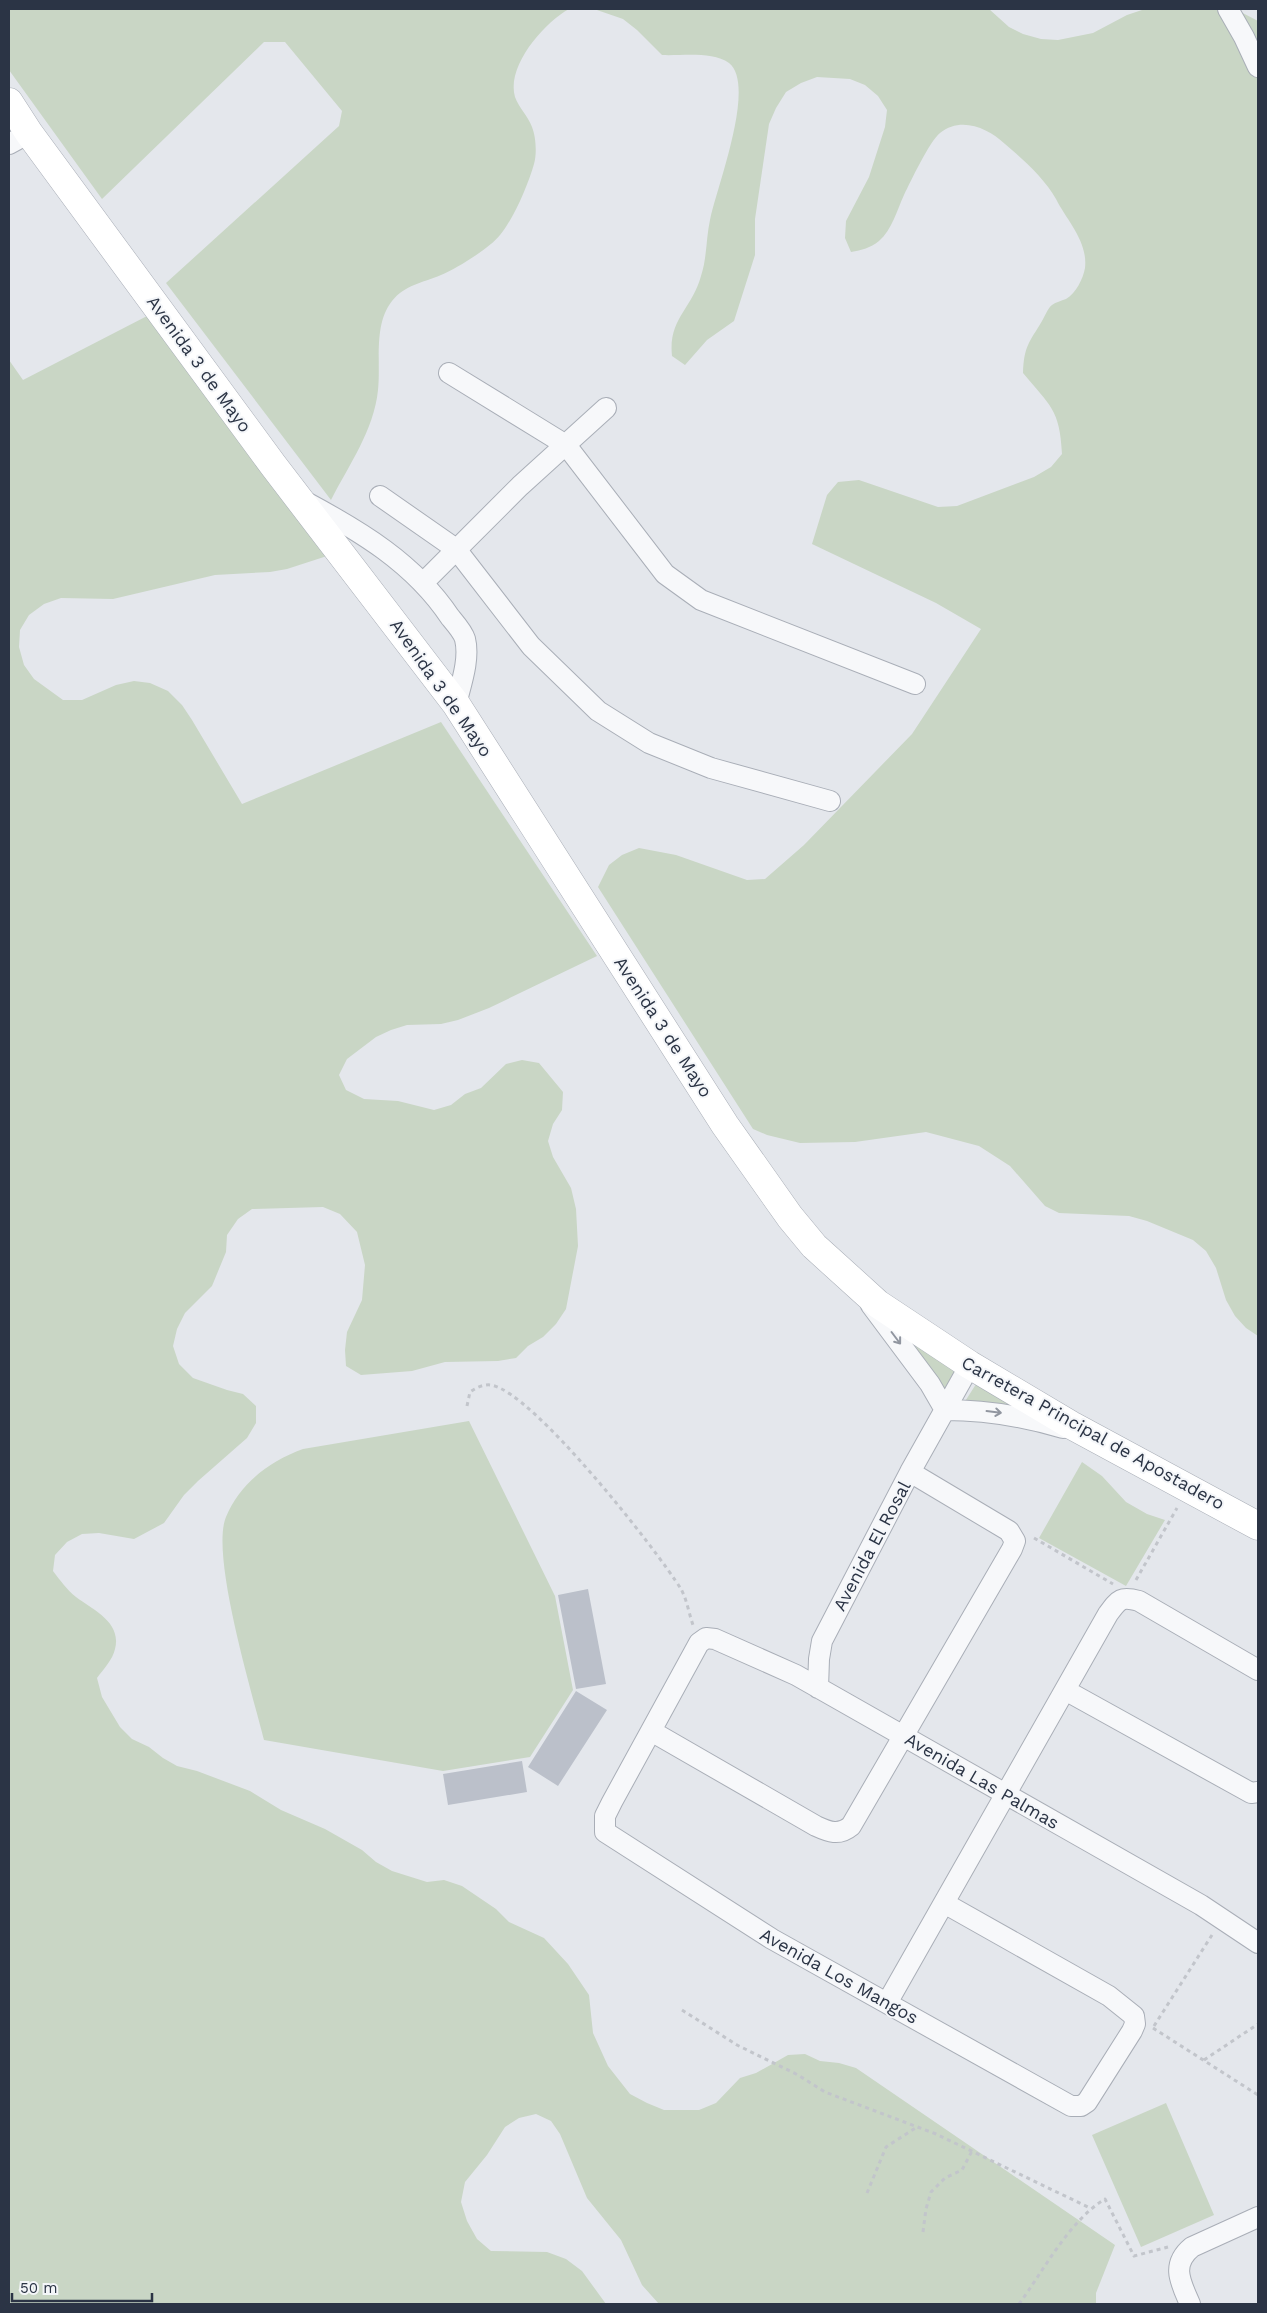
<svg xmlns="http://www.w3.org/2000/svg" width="1267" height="2313" viewBox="0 0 1267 2313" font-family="'Work Sans',sans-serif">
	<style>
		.green { fill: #c9d6c5 }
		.building { fill: #bbc0ca }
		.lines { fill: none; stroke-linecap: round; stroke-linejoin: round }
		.street-casing { stroke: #a9aeb7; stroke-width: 22 }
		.secondary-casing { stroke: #a9aeb7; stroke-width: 29 }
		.path { stroke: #c2c5cb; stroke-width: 3; stroke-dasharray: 4 4; stroke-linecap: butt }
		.street { stroke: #f7f8fa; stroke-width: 20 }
		.secondary { stroke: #fff; stroke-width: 28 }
		.oneway { stroke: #9196a0 }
		.labels { text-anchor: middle; stroke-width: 4; stroke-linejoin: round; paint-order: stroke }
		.street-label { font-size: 18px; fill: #2b3445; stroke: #f4f6f9 }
	</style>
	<rect width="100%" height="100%" fill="#e4e7ec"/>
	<!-- green -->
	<path class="green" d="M9,9H569C544,23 506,66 515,97C519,108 528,116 532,127C536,137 537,154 534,164C528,185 514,218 500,235C490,248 456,269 441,275C422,283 405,285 392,301C373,325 381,362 378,390C374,430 349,465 331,500L166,283L339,126L342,111L285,42H264L102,199L9,70Z
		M594,9H989L1009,27L1023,34L1041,39L1058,40L1093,33L1127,15L1145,9H1235L1258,21V1336L1246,1328L1235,1316L1226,1300L1216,1268L1206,1251L1193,1240L1147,1221L1129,1216L1059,1213L1045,1206L1010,1166L979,1146L926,1132L855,1142L800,1143L767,1135L753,1129L598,887L609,865L622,855L639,848L676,855L747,880L765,879L804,845L912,734L981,629L936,603L812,544L827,495L838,482L859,480L938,507L957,506L1034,477L1051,467L1062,454C1060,409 1050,406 1023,373C1024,346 1029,343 1042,321C1045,316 1048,308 1052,305C1056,302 1061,301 1066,299C1076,293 1083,279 1085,268C1088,241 1067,221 1056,199C1045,179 1023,159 1005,144C988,128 961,116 940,133C929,142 911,181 904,195C897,210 892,230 879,241C870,248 862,250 851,252L845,238L846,221L869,177L885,127L887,110L878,96L865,85L850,79L817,77L801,83L786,92L776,108L769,124L755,219V255L734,321L707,340L685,365L672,356C668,319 692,309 701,276C707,258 706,238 710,220C716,189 757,85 729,63C712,51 682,56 662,55L637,30L623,19Z
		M149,315L327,556L287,569L270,572L215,575L113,599L61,598L44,604L29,615L20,630L19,647L24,665L34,679L63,700H82L116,685L134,681L150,683L168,691L182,705L192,720L242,804L441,722L597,956L489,1008L458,1020L441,1024L407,1025L391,1030L376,1037L347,1059L339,1075L346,1090L364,1099L398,1101L434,1110L451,1105L465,1094L481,1088L506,1064L522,1060L539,1063L563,1092L562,1110L553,1124L548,1141L553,1157L571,1188L576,1209L578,1246L566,1309L556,1324L543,1337L528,1346L516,1358L498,1361L445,1362L412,1371L361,1375L346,1366L345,1350L347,1332L362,1300L365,1265L357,1232L340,1214L323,1207L252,1209L238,1219L227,1235L226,1252L212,1286L185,1313L177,1329L173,1346L179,1364L193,1378L227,1390L243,1394L256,1406V1423L247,1438L198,1481L184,1495L164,1523L134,1539L99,1533L82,1534L67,1542L55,1555L53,1571C60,1580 67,1590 76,1597C93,1610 122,1622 115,1649C113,1659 103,1670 97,1678L102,1697L120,1727L132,1739L149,1747L163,1758L177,1766L197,1771L250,1791L281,1810L325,1829L362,1850L376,1862L392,1871L427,1882L444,1880L462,1886L496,1909L509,1922L544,1938L568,1964L589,1995L593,2033L608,2066L630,2094L647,2103L664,2110H699L716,2103L740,2078L756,2073L788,2055L805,2054L820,2061L839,2063L856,2068L1115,2245L1096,2293V2304H659L642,2285L621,2240L587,2198L560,2134L551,2121L536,2114L519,2118L505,2127L487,2155L465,2182L461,2202L467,2221L477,2239L491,2251L547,2252L566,2259L582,2271L606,2304H9V360L23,380Z
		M901,1334L957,1370L945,1391Z
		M978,1381L1020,1406L979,1401L964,1403Z
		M469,1421L555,1596L573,1690L530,1757L443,1771L264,1740C253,1696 210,1555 226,1517C240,1483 270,1461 303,1449Z
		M1082,1462L1102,1476L1126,1502L1147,1514L1165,1520L1126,1586L1039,1538Z
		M1166,2103L1214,2215L1141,2247L1092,2135Z"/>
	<!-- building -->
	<path class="building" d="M588,1589L606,1684L576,1689L558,1595Z
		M576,1691L607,1710L558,1786L528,1767Z
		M522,1761L527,1792L448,1805L443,1774Z"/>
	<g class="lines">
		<!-- street casing -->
		<g class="street-casing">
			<path id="street" d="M1228,9L1244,37L1258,67
				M9,144L29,133
				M449,373L566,445L665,574L701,600L915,684
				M380,496L456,549L531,646L598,711L649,743L711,768L830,801
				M304,501C360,531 414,563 450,617C455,623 463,632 465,639C470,659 461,684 456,704
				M424,582L520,486L606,408
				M871,1305L930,1384L945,1410C986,1410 1023,1416 1063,1428
				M818,1688L819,1659L822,1641L910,1472L970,1365
				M1065,1690L1251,1793L1258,1792
				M651,1731L816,1826C829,1832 839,1836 851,1826L1012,1549L1015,1541L1009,1531L910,1472
				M944,1903L1109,1996L1134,2016L1135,2024L1132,2031L1087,2102L1081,2106H1071L772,1939L605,1832V1816L612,1802L699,1643L706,1638L715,1639L796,1675L1201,1905L1258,1943
				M887,2003L1108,1614C1119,1599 1121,1596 1139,1601L1258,1670
				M1190,2304C1181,2283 1170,2265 1192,2247L1258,2217"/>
		</g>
		<!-- secondary casing -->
		<g class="secondary-casing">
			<path id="secondary" d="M9,102L29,133L273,465L456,704L725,1125L790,1217L814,1246L878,1304L970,1365L1071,1425L1258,1526"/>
		</g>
		<!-- path -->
		<path class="path" d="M467,1406L470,1392C476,1388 483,1384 491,1385C533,1392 656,1549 681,1589C687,1600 689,1614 693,1625
			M1034,1538L1113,1584
			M1136,1580L1177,1508
			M682,2010L737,2045L798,2075L825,2092L936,2134L1090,2208
			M1154,2026L1212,1935
			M1153,2028L1258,2095
			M1204,2060L1258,2024
			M867,2193L886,2147L917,2127
			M923,2232L926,2209L931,2192L945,2178L962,2170L972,2151
			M1019,2304C1044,2270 1069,2221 1105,2199L1134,2256L1168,2247"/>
		<!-- street -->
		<use href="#street" class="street"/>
		<!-- secondary -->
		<use href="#secondary" class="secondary"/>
	</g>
	<!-- one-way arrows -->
	<defs><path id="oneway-shaft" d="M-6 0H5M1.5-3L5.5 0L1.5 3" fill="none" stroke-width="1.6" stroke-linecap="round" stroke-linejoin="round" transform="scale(1.25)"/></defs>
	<g class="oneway">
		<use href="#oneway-shaft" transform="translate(896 1338) rotate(53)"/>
		<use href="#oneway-shaft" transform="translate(994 1412) rotate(7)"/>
	</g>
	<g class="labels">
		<!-- street labels -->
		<g class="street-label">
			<text transform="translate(199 364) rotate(54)" y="6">Avenida 3 de Mayo</text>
			<text transform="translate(441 688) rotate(55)" y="6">Avenida 3 de Mayo</text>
			<text transform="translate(663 1027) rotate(57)" y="6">Avenida 3 de Mayo</text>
			<text transform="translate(1093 1433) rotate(29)" y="6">Carretera Principal de Apostadero</text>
			<text transform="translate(872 1546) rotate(-62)" y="6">Avenida El Rosal</text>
			<text transform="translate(982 1781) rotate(30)" y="6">Avenida Las Palmas</text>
			<text transform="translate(839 1976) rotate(29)" y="6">Avenida Los Mangos</text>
		</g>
	</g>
	<!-- border -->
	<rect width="1267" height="2313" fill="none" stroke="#2b3445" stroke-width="20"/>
	<!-- scale -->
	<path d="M12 2293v8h140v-8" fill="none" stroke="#2b3445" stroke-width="2.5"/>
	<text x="20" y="2293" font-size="15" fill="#2b3445" stroke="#f4f6f9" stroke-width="4" paint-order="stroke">50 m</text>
</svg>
